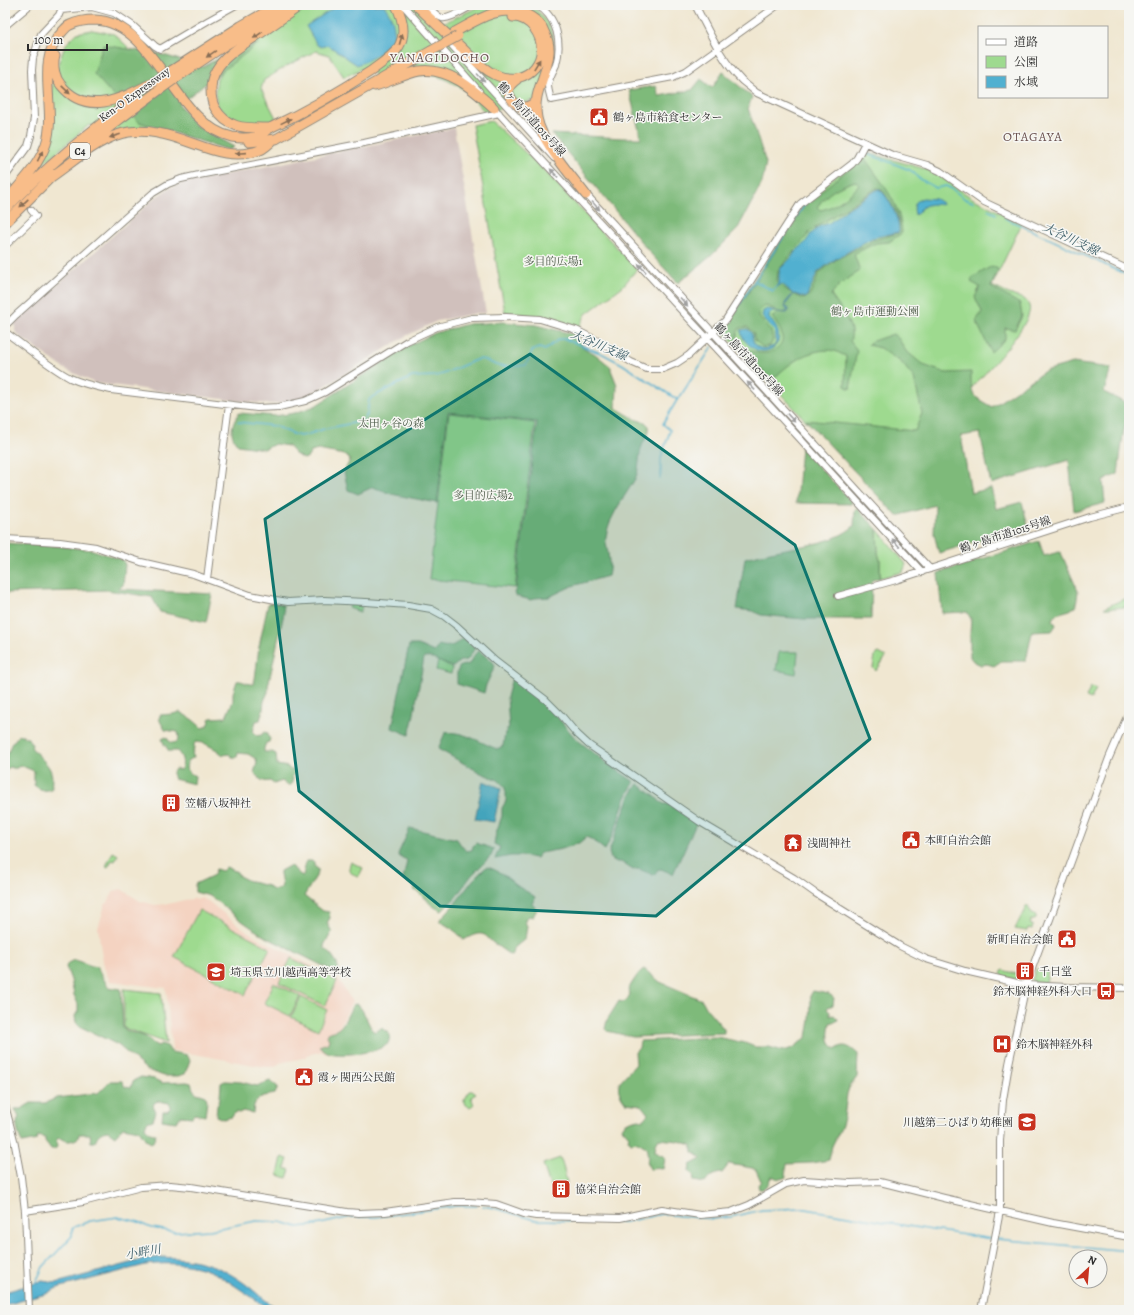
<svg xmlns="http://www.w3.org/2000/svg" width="1134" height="1315" viewBox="0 0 1134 1315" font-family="Alegreya,'Noto Serif JP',serif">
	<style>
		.built { fill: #f4d3c1 }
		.industrial { fill: #d0c0bc }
		.green { fill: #9eda8f; stroke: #64825d }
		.forest { fill: #7eba7a; stroke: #547252; fill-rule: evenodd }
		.water { fill: #51b0d0; stroke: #3e6e7e }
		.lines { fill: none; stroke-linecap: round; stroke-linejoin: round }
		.stream { stroke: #51b0d0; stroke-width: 1.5 }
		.minor-tunnel { stroke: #c9c1b0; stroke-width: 6; stroke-dasharray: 6 3; stroke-linecap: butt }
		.minor-casing { stroke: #8e897e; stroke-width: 8 }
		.highway-casing { stroke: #8e897e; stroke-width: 11 }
		.minor { stroke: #fff; stroke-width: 6 }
		.highway { stroke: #f8bd89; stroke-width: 9 }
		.highway-bridge-casing { stroke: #8e897e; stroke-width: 11; stroke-linecap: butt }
		.highway-bridge { stroke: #f8bd89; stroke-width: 9 }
		.oneway { fill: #876d55 }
		.oneway2 { fill: #a0a0a0 }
		.marked { fill: #0f766e; fill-opacity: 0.2; stroke: #0f766e; stroke-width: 3; stroke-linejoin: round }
		.labels { text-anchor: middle; stroke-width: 3; stroke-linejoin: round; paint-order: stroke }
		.shield { fill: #f6f6f2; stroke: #686867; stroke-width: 1 }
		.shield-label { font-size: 10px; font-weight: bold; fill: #2b2b2b }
		.street-label { font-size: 11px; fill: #2b2b2b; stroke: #f6f6f2 }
		.poi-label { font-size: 11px; fill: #2b2b2b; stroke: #f6f6f2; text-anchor: start }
		.park-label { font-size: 11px; fill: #485744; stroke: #f6f6f2 }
		.water-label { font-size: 12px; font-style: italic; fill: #385a65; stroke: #f6f6f2 }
		.quarter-label { font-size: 13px; letter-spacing: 1px; fill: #6a514f; stroke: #f6f6f2 }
	</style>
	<rect width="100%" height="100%" fill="#f6f6f2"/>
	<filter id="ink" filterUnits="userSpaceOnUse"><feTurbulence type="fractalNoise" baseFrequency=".025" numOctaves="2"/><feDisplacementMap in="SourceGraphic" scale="8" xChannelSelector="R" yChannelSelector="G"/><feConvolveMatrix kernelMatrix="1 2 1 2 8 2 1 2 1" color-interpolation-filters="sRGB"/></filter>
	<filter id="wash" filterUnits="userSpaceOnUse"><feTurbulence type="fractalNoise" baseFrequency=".012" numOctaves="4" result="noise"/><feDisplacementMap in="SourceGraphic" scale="16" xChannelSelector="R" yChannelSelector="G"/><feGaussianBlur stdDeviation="0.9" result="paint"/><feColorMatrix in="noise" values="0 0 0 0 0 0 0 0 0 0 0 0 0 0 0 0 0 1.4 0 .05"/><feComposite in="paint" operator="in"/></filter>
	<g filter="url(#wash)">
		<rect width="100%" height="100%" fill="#f0e7d1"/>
		<!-- built -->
		<path class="built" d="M121,889L140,901L155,905L168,904L184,900L201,898L208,901L241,927L256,937L338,979L352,1001L327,1053L325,1054L322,1051L307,1055V1057L280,1063L275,1067H265L172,1050L166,988L110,981L103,965L98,928L105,905L111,896L114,891Z"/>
		<!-- industrial -->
		<path class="industrial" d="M454,128L486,313H477L437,321L406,336L320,389L300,399L274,404L247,402L95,383L65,369L19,336L15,331V323L156,197L168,189L184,183Z"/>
		<!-- green -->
		<path class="green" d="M310,5H421L436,19L443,23L483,5H528C537,9 543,16 548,24C562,48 546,75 540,99L485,112L465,90L445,79L428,74L406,78L383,87L368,66L344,77L329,55L316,51L287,66L264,80L261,89L276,118L269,123L249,127L230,118L218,107L215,94L217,78L227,64L240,52Z
			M92,30L114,34L130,49L154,122L145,127L117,131L89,125L39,167L50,142L52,86L60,59L66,44L77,33Z
			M491,121L542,168L637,269L623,286L586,314L579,327C553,319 532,315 505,312L472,125Z
			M865,152L929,170L937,174L972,198L1022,223L992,286C999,289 1005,293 1012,295C1015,297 1020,297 1024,299C1026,300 1028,303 1029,306C1038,326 940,420 923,437L808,423L721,330L805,201Z
			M449,413L535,423L515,588L429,579Z
			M877,529L906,564L903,572L880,578V560L878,553Z
			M1126,598L1129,603V607C1121,607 1111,609 1104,608Z
			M350,604L360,605L362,607L360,612L349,608Z
			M779,652H798L796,674L776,670Z
			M879,653L886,657L876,671L873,668L875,655Z
			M438,661L452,668L451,674L436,670Z
			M1091,687L1096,689L1091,699L1086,697Z
			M113,852L118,855L115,861L112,860L108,867L106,866Z
			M351,862L363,868L359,876L357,877L349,871V868Z
			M1027,905L1032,914L1037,916L1035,920H1031L1029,924L1033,926L1032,929L1028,928L1027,931L1015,929Z
			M199,910L270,948L245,995L174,957Z
			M291,958L337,981L325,1006L279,983Z
			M1036,969L1048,971L1046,983L1033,982L1032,980Z
			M1003,970L1016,974L1018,971L1022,973L1019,980L1003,976L1001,974Z
			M274,983L300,996L290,1016L264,1003Z
			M124,989L161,993L166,1043L124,1028Z
			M301,997L327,1010L318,1030L291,1017Z
			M470,1091H472L476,1094L471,1097L474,1105L469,1107L464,1103V1100Z
			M282,1157L288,1159L285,1168L290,1170L287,1178L278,1175Z
			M560,1158L562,1162L567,1183L550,1186L543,1164Z"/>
		<!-- forest -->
		<path class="forest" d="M259,43L179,104L195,125L234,147L229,150L139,122L109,91L94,74L103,45L160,54L203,67L211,62Z
			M723,72L752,97L748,108L766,163L762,183L737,230L711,256L678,283L651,254L552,134L622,138H641L629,90L656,86L659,96L692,90L701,79L712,88Z
			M864,157C880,181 901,203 902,233L889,242L876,243L854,254L860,271C849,278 838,284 831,295C839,308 856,325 850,341L857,350L850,389L845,386L846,356C842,355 838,352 835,351C811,346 786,365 772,381L724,330L807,202ZM855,181L859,185C852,195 831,209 820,210L817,207C829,191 836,188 855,181ZM877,188L883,191L896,212L899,223L898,233L874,240L837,259L819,273L811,293L804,299C793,294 786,291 777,281L778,271L810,232L819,225ZM766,306L776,310V315L772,317C776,323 782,330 782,337C783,342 780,345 777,348C768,357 751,353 742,345C740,343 739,340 737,337L738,331L740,328L747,327L753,332L755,341L763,347L770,346L773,340L771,331L759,317L760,309Z
			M992,266L998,269L991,287L1020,304L1022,316L1015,330L1005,328V339L991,352L976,321L982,312L975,297L980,287L971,282L972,278Z
			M504,322L536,325L577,335L584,348L595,354L611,367V370L617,385L616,408L637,420L645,422L649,426C650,435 645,437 642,446C638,456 640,469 635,479C627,493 617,506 610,522C608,527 605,537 606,543C608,554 611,565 608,576L572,586L549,597L535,598L531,600L516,596L514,593L516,589L537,422L448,412L437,503L391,494L373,487L358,494L348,490L344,472L350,460L345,455L318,450L311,452L308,457L304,459L295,454L288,446L275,444L264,449L238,445C228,433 232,425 239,413L275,416L295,413L315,406L408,346L435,333L468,324Z
			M893,334L899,339L905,350L923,365L946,373L971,372C971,395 972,396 992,407L1045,371L1073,363L1111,368L1104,392L1129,405V411L1123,434L1118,474L1103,481L1105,503L1074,511L1069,460L991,484L980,433L961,436L971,493L991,488L996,509L1022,502L1028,526L939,553L934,534L935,505L897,516L806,420L915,431L922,413L914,378L901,362L880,348L868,345L870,342Z
			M801,448L852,502L851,504L796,503Z
			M857,508L877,529L878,553L880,560V578L872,580L871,619H804L761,615L752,611L737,609L745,558C757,555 769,552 781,550C805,545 835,543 854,526L855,510Z
			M1039,541L1044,556L1059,552L1061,553L1078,591L1076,606L1070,610L1056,614L1053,620L1056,625L1052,631L1032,632L1026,661H1002L994,666L987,664L981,665L973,661L970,657V634L971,619L967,612L942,613L938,573Z
			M5,543L56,546L93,550L123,560L125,565L123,585L118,589L212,594L206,622L160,612L152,597L107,590L5,593Z
			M271,603H279L283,605L284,613L268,686V692L264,701L263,709L260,720L256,721L253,732L257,736L261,735L265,732L268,733V736L270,739L269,742L266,743L264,748V752H272L276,754L277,765L288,767L290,770H294L295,773L292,776L293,779L291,785H287L282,781L274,784L270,781C262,783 259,778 254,773L257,763L256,759L248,754L238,753L237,757H232L229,754L223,755L217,750L204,743L196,742L194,744V748L192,754L194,757L188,761L186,768L190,773L195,776L194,784L174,779C172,775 172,773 175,769L180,770C185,764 182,756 177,751H169L164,744L162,739L166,737L170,742L174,743L178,741L179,737L178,732L165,730C163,725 158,721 160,715L173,714L180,712L193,720L202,728L207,726L210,722L209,719L211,718L226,717L233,701V693L237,681C243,680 247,685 253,684L255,679L259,647L268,604Z
			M464,638L475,648L468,659L464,661H460L453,667L428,657L424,658L413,719L409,735L392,728L409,645H418L434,652L439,645C450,649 456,644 464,638Z
			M479,651L493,662L495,666L486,685L484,693L457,684V672L460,666L469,664L475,654Z
			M512,678L543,702L554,713L575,738L608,764L633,781L634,783C624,798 622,808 617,824C614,833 609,842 605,850L591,839L586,837L579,843L562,849L540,853L536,858L521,856H511L495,859L500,847L494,844L496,833L502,816V808L506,801V792L504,786L498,780L481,773L438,749L445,733C462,730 481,743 497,749L503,746L505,733L509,727L507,697Z
			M19,735H23L25,738H28L32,745L31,747C36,754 49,764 51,772C53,777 51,782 52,788C46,793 39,789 34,785V771L20,765C17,769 15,769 10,767L7,769L5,768L6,754L8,753L12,742L14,741Z
			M638,784L657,798L659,801L664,804H668L697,822L673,874L661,869L658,870L655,874L653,875L639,869L633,870L621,862H617L611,859L609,852L630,796Z
			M410,828L457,839L461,845L466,851L472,850L473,846L476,843L494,849L491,856L471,876L455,898L442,911C436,908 429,905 426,898H424L418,892L414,890L415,887L403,879L406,866L407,860L400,857L398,854Z
			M306,861H311L314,862V866L318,869V873L304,896L323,911L329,912L330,918L327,923L332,932L324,945L325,949C332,953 340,966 339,974L262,935L238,918L210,896L195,892V884L214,875L216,869L222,871L226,867L237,872L239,876L251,882L268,886L273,890L279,889L282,886L280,874V871L289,866C295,867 297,874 303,876Z
			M486,867C497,869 507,877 516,885C521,889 529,892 535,897L532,904L537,909L533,917L529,916L525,919V922L527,926L525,939L514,948L513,954L510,955C504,951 498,946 492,942C488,939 487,935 482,934C476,933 469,937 464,940C460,937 460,935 456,932C451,928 445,924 439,921L457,901L473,880Z
			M74,960C82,961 88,966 97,967L108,987L121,989L123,1028C130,1034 140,1033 147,1038C151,1041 153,1044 158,1046L161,1044L167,1046L171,1052L187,1055L190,1060L185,1074L178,1076H164L147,1070L118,1045L79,1026L76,1022L75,1016L78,1011V1004L74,995L71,980L66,967L68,963Z
			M644,969L660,982L702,1000L707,1009L724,1029V1033L633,1037L607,1031L605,1029L607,1020L619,1001L623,1002L627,1000L630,994L628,990C631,985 638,972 644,969Z
			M813,991L829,994L834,998L833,1005L828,1007L827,1009L830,1012V1016L834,1015L838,1019L837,1021L830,1023C828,1032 827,1047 837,1049C845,1042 852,1049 858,1054L857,1077L849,1088L847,1094L844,1118L841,1128L832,1146L829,1160L811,1163L787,1164L785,1174L786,1177C780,1180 778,1179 772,1176L770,1178L769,1183L763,1189H759L758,1185L761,1181L756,1170L752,1168L729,1164L722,1173C713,1174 710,1176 705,1183L694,1181L693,1174L689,1171L690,1165L701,1159L698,1155L692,1152V1145L679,1141L659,1139L656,1144L655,1151L660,1155L664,1156L665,1159L663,1169L656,1167L651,1170L647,1164L648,1156L646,1147L638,1142L631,1143L628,1139L629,1136L622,1128L626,1122L639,1119L643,1120L646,1118L648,1114L641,1105L626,1103C610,1083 623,1080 636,1064L635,1052L639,1048L640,1041L717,1037L745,1043L755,1047H769L783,1051L793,1048L807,1037L810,1020L811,1000L810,996Z
			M357,1004C366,1012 367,1024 374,1032L382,1028L385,1031H387C406,1052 341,1057 330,1053C326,1052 323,1049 319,1046L328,1043L329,1039L327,1036L329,1032C344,1031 346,1016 353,1005Z
			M141,1077L154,1079L162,1083L187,1082L191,1083C194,1095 196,1092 206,1096L207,1101L205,1116L194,1114L192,1117L181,1116L176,1122L162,1120L163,1111H167L171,1107L169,1103L159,1101L155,1102L153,1105L156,1112L153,1120L147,1122L145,1127C147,1132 150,1134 156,1134L153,1142L151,1143L146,1140L139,1130L123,1127L115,1136L108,1131C100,1132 97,1135 95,1142H91L90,1134H79L78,1138C72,1142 66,1142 60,1138L57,1139L56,1142L57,1147L55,1149H51L45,1141V1138L38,1136L37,1140L22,1143C19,1135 14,1125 19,1117L15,1109H21L31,1103H45L57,1098L98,1093L110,1081H122L125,1087L131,1088L133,1081Z
			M225,1081L241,1082L257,1086L270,1081L278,1087L275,1094C266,1096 260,1095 255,1103C253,1106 254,1110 253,1113L243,1111L239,1113L235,1112L232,1117L223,1119L216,1116L217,1106L220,1098L221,1083Z"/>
		<!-- water -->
		<path class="water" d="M338,5H384C407,38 388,52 357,65L328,45L321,47L317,45L306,26Z
			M878,189C888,193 900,221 899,232L872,238L834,260L818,272L806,298L794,294L786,304L785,306L788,308L789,311L787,313L774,312L770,313L769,318C794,343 765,362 748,344C744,340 741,336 741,330L747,329C754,332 751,337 754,343C759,351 769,349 775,345C779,328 769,328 762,316L763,311L767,309C774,310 782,315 788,311L785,307V303L793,294C789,291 786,286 781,284L778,287L776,286L779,283V274L780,269L791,258L795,252L805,243L811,234L820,226L829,223L850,207Z
			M923,198L936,199L942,203V205C936,204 927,203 922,208C919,211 918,213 915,215C913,206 914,201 923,198Z
			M483,781L501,788L494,822L475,819Z
			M160,1257C196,1259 214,1262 244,1283C256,1292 267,1303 281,1310H272C255,1300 239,1288 223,1278C200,1263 171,1262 145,1265L57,1288L46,1294L5,1305V1292L42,1281L56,1283L146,1259Z"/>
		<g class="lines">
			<!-- stream -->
			<path class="stream" d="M867,154L887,161L910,170L914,173L918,178L936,188L946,186L952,189L965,199L973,202
				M988,210L996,214
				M1005,218L1129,276
				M755,281L773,291L777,286
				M718,337L805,204
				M238,422L275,426L293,434L300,436L306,435L324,429L363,421L367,415L369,400L372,397L412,377L436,376L443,374L478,359C486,358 489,363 496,365C501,367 520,366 526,365L532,351L539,348L545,350L559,339H565L603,354L622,364L678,400L712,347
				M660,478C662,471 660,465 661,458C663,449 668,440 670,430L663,424L677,400
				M483,1206L494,1208L536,1220L586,1221L625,1222L661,1214L713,1219L730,1217L762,1210L800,1208L932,1230L992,1239
				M996,1239L1129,1251
				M35,1284L43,1267L72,1236V1229L74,1227L90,1221L118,1217L139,1222L146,1226L152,1228L175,1232L210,1230L256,1221L281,1222L298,1227L316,1225L351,1217H376L456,1206H477"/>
		</g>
	</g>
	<g filter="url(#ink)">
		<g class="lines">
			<!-- minor-tunnel -->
			<path class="minor-tunnel" d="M8,186L31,210"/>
			<!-- minor casing -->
			<g class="minor-casing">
				<path id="minor" d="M403,5L479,91
					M427,5C431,9 436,16 442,18C450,20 466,8 474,5
					M536,5C558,16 562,44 556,65C553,71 549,78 548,85C548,90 550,95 551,100L673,77L686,71L778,5
					M695,5C709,31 721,60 742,81C747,85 752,89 757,93L892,155L927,165L940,171L982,201L1129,270
					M5,26L30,5
					M446,39L554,158
					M492,106L770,406L922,572
					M5,177L28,146L31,136L34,118L32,70L33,58L41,34L59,15L61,10L92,7L114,13L132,25L155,46L160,49L209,20L236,5
					M5,183L8,186
					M584,192L930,569
					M5,246L36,216L31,210
					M5,326L16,315L153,193L168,184L181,179L199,175L364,143L499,113
					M5,332C25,346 49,367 70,378C83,384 97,387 111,390L257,408L279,407L305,401L325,392L407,341L437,327L472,318L506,317L540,319L576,330L602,343L631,362L647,369H663L677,363L689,355L725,321L800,204L852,164L857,158L865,143
					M5,539L60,542L96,547L141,562L193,574L250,595L276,600L288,602L324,600L366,602L408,605L431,609L444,616L457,626L495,661L546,700L561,715L576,733L589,745L700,822L794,878L815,893L900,946L926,959L965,971L1026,985L1068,987L1129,988
					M207,579L229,405
					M838,596L896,580L1090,517L1129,507
					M5,1105L14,1140L21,1177L25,1211L29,1310
					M25,1211L83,1202L141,1187L170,1185L191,1187L347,1212L359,1213L385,1212L455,1202H469L496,1204L524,1214L536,1216L620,1218L662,1209L700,1215L731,1212L749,1205L786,1184L804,1180L850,1183L880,1182L944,1198L1053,1223L1129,1237
					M981,1310L1000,1211V1141L1003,1100L1009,1064L1026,985L1109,758L1129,712"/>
			</g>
			<!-- highway casing -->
			<g class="highway-casing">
				<path id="highway" d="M418,7C432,20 446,34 461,47C472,57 482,69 496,75C528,89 555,56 534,28C529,22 521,17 513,17
					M455,32C477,20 500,4 526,14C532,17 538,21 542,27C546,36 550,43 549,53C547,78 532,91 537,118C542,143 570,174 586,195
					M55,56C52,66 55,78 61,85C88,119 126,96 156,81
					M171,71L241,26L278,5
					M176,78L224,46L286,9
					M517,79C515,81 512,83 510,86C505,94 515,107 524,107C529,107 532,104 536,102
					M375,86C390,82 404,74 419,71C449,67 474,90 494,108
					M269,128C247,128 228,130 215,108C212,103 211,96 211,90C210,62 241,46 261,33C274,24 288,14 301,5
					M249,142L276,139L431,51
					M82,149L120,119L162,88
					M51,177C73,162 103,135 129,132C137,131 149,131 157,133C192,138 223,164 260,150C265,148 270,143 274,139
					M5,202C20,184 38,167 46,144C58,108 33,60 63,31C65,29 67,26 70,25C78,21 86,20 95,20C156,22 175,125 232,137C238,138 249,138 255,137C261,135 266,130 272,127C306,111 339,92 371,71C380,64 391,58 398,48C407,34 403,19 396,5
					M5,210C45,167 91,131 138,95
					M5,223L54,174"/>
			</g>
			<!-- minor -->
			<use href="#minor" class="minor"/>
			<!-- highway -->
			<use href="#highway" class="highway"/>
			<!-- highway-bridge casing -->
			<g class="highway-bridge-casing">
				<path id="highway-bridge" d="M431,51L458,36
					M156,81L171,71
					M162,88L176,78"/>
			</g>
			<!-- highway-bridge -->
			<use href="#highway-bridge" class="highway-bridge"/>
		</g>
		<!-- one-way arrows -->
		<defs><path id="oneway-solid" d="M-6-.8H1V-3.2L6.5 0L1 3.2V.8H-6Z"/></defs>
		<g class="oneway">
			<use href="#oneway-solid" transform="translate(258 35) rotate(145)"/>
			<use href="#oneway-solid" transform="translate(401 39) rotate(-74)"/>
			<use href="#oneway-solid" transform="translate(211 54) rotate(146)"/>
			<use href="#oneway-solid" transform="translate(537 64) rotate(-58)"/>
			<use href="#oneway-solid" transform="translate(66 90) rotate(44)"/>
			<use href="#oneway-solid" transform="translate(286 121) rotate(-26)"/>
			<use href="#oneway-solid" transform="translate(115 136) rotate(163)"/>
			<use href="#oneway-solid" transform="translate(241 153) rotate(176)"/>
			<use href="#oneway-solid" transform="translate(40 156) rotate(-64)"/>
			<use href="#oneway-solid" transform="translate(24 203) rotate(136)"/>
		</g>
		<g class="oneway2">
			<use href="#oneway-solid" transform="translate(481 78) rotate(48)"/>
			<use href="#oneway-solid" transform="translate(554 173) rotate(-133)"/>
			<use href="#oneway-solid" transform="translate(596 206) rotate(48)"/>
			<use href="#oneway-solid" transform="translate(642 268) rotate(-133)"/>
			<use href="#oneway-solid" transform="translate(684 302) rotate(48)"/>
			<use href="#oneway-solid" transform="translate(751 386) rotate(-133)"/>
			<use href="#oneway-solid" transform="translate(791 418) rotate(47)"/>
			<use href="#oneway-solid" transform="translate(896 543) rotate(-132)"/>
		</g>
	</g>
	<!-- marked area -->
	<path class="marked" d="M530,354L795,545L870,739L656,916L440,906L299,791L265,519Z"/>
	<!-- icons -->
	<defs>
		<g id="civic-square" transform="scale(1)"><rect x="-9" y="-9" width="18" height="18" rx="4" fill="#c8321e" stroke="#f6f6f2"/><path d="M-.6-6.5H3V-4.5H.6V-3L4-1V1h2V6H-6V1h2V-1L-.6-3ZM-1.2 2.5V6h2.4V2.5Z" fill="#fff"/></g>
		<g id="building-square" transform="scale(1)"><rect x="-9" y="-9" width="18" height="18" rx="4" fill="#c8321e" stroke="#f6f6f2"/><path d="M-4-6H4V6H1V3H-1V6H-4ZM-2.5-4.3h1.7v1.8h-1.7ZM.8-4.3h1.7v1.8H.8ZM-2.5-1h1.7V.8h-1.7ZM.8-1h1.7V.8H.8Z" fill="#fff"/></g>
		<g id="temple-square" transform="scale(1)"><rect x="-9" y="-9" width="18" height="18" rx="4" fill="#c8321e" stroke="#f6f6f2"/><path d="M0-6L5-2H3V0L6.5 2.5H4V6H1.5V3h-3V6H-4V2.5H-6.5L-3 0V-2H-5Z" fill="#fff"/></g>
		<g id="school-square" transform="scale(1)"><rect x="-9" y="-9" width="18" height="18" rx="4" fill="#c8321e" stroke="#f6f6f2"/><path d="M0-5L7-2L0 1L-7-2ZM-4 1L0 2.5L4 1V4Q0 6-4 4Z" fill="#fff"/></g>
		<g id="bus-square" transform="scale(1)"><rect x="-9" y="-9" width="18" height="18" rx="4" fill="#c8321e" stroke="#f6f6f2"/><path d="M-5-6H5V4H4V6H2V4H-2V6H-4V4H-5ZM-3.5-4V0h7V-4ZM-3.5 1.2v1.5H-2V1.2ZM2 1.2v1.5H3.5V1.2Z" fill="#fff"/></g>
		<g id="hospital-square" transform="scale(1)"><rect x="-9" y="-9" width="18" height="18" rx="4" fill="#c8321e" stroke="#f6f6f2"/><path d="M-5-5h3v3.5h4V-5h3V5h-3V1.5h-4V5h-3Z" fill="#fff"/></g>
	</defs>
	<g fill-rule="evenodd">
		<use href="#civic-square" x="599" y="117"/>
		<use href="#building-square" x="171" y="803"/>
		<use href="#civic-square" x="911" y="840"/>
		<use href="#temple-square" x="793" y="843"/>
		<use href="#civic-square" x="1067" y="939"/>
		<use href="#building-square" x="1025" y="971"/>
		<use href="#school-square" x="216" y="972"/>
		<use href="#bus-square" x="1106" y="991"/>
		<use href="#hospital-square" x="1002" y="1044"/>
		<use href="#civic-square" x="304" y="1077"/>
		<use href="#school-square" x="1027" y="1122"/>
		<use href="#building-square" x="561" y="1189"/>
	</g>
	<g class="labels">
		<!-- shield labels -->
		<rect class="shield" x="70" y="143" width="20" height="16" rx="3"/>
		<g class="shield-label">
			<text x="80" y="155">C4</text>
		</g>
		<!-- street labels -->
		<g class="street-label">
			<text transform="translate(134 94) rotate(-36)" y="4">Ken-O Expressway</text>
			<text transform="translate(532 119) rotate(48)" y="4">鶴ヶ島市道1015号線</text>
			<text transform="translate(749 359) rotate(47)" y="4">鶴ヶ島市道1015号線</text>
			<text transform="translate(1005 534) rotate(-18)" y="4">鶴ヶ島市道1015号線</text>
		</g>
		<!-- poi labels -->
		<g class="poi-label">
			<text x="613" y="121">鶴ヶ島市給食センター</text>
			<text x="185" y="807">笠幡八坂神社</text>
			<text x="925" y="844">本町自治会館</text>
			<text x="807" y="847">浅間神社</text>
			<text x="1053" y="943" text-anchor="end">新町自治会館</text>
			<text x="1039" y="975">千日堂</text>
			<text x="230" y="976">埼玉県立川越西高等学校</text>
			<text x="1092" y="995" text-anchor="end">鈴木脳神経外科入口</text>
			<text x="1016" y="1048">鈴木脳神経外科</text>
			<text x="318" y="1081">霞ヶ関西公民館</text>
			<text x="1013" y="1126" text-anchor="end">川越第二ひばり幼稚園</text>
			<text x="575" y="1193">協栄自治会館</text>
		</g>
		<!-- park labels -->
		<g class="park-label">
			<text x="553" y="265">多目的広場1</text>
			<text x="875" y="315">鶴ヶ島市運動公園</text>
			<text x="391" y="427">太田ヶ谷の森</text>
			<text x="483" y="499">多目的広場2</text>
		</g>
		<!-- water labels -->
		<g class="water-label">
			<text transform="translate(1071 239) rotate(25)" y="4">大谷川支線</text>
			<text transform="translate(599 345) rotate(23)" y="4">大谷川支線</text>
			<text transform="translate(143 1252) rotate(-10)" y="4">小畔川</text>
		</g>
		<!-- quarter labels -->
		<g class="quarter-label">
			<text x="440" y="62">YANAGIDOCHO</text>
			<text x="1033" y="141">OTAGAYA</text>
		</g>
	</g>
	<!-- margin -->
	<rect width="1134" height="1315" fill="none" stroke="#f6f6f2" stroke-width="20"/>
	<!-- legend -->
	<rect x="978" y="26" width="130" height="72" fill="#f6f6f2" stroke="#a5a5a2"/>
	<rect x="986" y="39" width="20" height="6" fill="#ffffff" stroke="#a5a5a2"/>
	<text x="1014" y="46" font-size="12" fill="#2b2b2b">道路</text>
	<rect x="986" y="56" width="20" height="12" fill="#9eda8f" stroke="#a5a5a2"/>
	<text x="1014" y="66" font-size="12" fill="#2b2b2b">公園</text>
	<rect x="986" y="76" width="20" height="12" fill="#51b0d0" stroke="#a5a5a2"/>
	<text x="1014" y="86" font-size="12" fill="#2b2b2b">水域</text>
	<!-- north arrow -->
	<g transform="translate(1088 1269) rotate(26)"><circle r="19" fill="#f6f6f2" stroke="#a5a5a2"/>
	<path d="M0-3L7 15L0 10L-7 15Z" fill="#c8321e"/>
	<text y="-6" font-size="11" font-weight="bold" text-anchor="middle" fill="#2b2b2b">N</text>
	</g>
	<!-- scale -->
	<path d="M28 44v6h79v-6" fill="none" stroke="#2b2b2b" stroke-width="2"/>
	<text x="34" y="44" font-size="12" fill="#2b2b2b" stroke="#f6f6f2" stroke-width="3" paint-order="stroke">100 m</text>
</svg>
